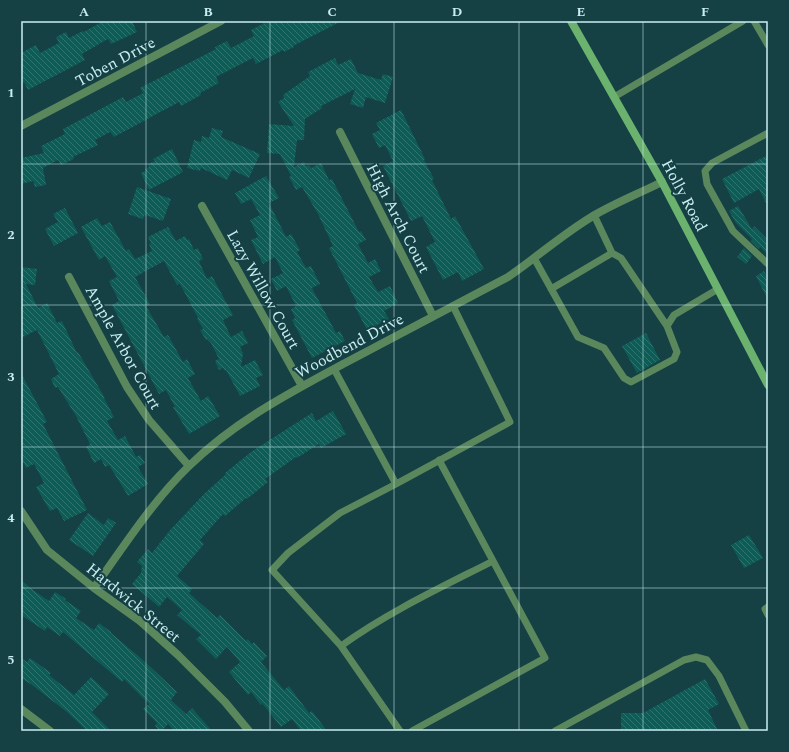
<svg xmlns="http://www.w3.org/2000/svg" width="789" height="752" viewBox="0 0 789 752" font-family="Spectral,serif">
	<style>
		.building { fill: url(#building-back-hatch) }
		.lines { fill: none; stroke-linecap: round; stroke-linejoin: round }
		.lane { stroke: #5b875c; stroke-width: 7 }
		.street { stroke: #5b875c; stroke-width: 8 }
		.secondary { stroke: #6bb26e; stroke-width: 8 }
		.grid { fill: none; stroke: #c9eef2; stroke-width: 1; stroke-opacity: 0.55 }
		.labels { text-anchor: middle; stroke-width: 4; stroke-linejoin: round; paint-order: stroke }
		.street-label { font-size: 16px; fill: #c9eef2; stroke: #154044 }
		.neatline { fill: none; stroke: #c9eef2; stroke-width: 1.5 }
		.grid-label { font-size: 13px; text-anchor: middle; font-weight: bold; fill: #c9eef2 }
	</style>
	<defs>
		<pattern id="building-back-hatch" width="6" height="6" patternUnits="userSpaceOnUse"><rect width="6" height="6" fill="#0d5c55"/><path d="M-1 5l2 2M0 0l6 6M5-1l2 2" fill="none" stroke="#2f746e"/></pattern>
	</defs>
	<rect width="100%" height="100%" fill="#154044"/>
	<!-- building -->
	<path class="building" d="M103,21H132L137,32L111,44L108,39L82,54L85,60L28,90L24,82L21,84V53L36,45L40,53L59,43L56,37L66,32L69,38L83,31L84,32Z
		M268,21H342L293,46L294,47L284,52L283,50L256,64L253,58L216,77L219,83L200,93L201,95L181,106L179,102L114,137L110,132L95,140L98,145L73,157L74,159L61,165L58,160L43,168L46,185L35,187L33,181L21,184V158L44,153L41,146L65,134L63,129L123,97L126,102L143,93L140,88L216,49L215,47L227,41L231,48L254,36L251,30Z
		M335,58L338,65L351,59L358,73L381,80L383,74L393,77L385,103L366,97L363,108L350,104L355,89L321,106L322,108L305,119L304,140H297L294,167L304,162L306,166L309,165L311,168L321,163L329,180L332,179L359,232L361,231L366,240L358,244L368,263L375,259L381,271L369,277L378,292L390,286L398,303L384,311L389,319L367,330L354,305L357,303L329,248L333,246L318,214L302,187L296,190L289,177L291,176L280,154L267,153L269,124L294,126L278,102L284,98L283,95L310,76L308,72Z
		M401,110L425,159L424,160L434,179L432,180L451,219L455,216L484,269L462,281L458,272L443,280L426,247L435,242L422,216L411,221L383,166L393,161L385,145L379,148L372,134L380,130L376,123Z
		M212,128L223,131L221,137L260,154L249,178L232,170L227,180L201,168L200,171L187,168L194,140L201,142L202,136L209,138Z
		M172,149L183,172L149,190L141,173L146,171L145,169L149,167L148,164L155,161L153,159Z
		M768,155V207L759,189L734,203L722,179Z
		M266,176L279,198L269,203L286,237L291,234L300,250L297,252L306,268L311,266L320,284L312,288L336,333L340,331L345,341L312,358L292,320L295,318L291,309L296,306L286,286L277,291L271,279L283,273L275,257L263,264L251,240L258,237L250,220L260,215L251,199L241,204L235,193Z
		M137,187L171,199L163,221L145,215L143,219L128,214Z
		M738,206L752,229L754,226L768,240V255L760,247L759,249L751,241L752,239L736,223L729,211Z
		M65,208L78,233L54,246L45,229L58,222L53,214Z
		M97,218L102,226L110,222L126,251L129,249L135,259L152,251L149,244L151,243L148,237L168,227L176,241L185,236L187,240L189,239L194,250L198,248L203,259L199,261L207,279L212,276L233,315L223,320L231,337L242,331L248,343L240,347L243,353L241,367L255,360L263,375L256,378L260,386L240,396L226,370L225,371L223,368L219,370L215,361L219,359L211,343L207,339L206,340L200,330L203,329L197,319L198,318L180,284L177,285L164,261L135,277L150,304L146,306L164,337L168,335L183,362L187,359L195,374L188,378L201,401L208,396L220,416L189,434L173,407H175L166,390L159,394L112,305L119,301L109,281L117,277L105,256L99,260L81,227Z
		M744,248L752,256L746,264L737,257Z
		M21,267L37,269L35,285L26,284L38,308L47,303L57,323L62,321L77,353L78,352L105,398H104L114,417L107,421L118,440L125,436L136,457L140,455L145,463L138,467L148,484L128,496L109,465L105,467L101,459L94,463L86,447L90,444L76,416L58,387L55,388L51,379L59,374L37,330L21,338Z
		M764,271L768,279V300L756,276Z
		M646,333L660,360L637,373L622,346Z
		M21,373L47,422L43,424L87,510L64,521L57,508L50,511L36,487L44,483L34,464L26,468L21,458Z
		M333,411L346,434L321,448L319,444L297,458L296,457L265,479L268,482L247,499L246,498L225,516L223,514L200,540L204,544L177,576L192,589L189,593L217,618L220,615L246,641L248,639L252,644L254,642L267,656L261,662L284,690L289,686L309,713L312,711L327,731H301L292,719L281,727L262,703L261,705L251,692L248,695L229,672L240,662L227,647L216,659L196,639L201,635L177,615L182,610L167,597L159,607L132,584L141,573L142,566L137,562L148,549L152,553L171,529L204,494L226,474L225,473L251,452L304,418L312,413L316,421Z
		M88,513L104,525L108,518L116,523L93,556L69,540Z
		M749,535L763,558L744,568L731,545Z
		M21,580L30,588L49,601L55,592L66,599L65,600L81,611L76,618L94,630L99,623L111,632V633L143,660L177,692L171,700L186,714L192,708L212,731H174L168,724L162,731H160L155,726L157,723L143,709L149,704L124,679L122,682L63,632L60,636L47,627L45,631L21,615Z
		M21,658L27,662L30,658L51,673L49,675L74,695L91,677L109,694L92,712L111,731H87L67,712L32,685L21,678Z
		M705,679L719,704L708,710L718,731H621V713H643Z"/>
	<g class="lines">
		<!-- lane -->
		<path class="lane" d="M754,21L768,45
			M614,97L743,21
			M768,133L712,163L705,171L707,184L733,231L768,264
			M594,215L612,253
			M534,258L578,337L604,348L624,378L631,382L674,359L677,352L667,326L674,315L718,289
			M551,289L612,253L621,258L667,326
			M334,369L396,484L510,422L453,306
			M396,484L340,513L288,553L272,570L341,646L400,731
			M768,607L765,609L768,615
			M341,646C388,612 442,587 493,561
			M412,731L545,658L439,460
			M555,731L684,660L696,657L707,660L719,676L746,731"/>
		<!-- street -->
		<path class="street" d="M21,126L221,21
			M340,132L433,316
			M202,206L302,386
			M69,277L127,387L149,420L189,466
			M21,511L47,550L94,588L140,621L178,655L225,702L249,731
			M94,588C124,546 152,502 189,466C234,422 289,393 345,363C399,334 454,306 508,277C537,257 563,234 593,216C615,203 640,193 662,182
			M21,709L50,731"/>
		<!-- secondary -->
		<path class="secondary" d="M571,21L662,182L768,385"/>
	</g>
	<!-- grid -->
	<path class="grid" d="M146,21V731M270,21V731M394,21V731M519,21V731M643,21V731M21,164H768M21,305H768M21,447H768M21,588H768"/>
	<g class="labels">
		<!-- street labels -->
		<g class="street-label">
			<text transform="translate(115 61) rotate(-28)" y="6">Toben Drive</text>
			<text transform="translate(685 195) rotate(62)" y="6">Holly Road</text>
			<text transform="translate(399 218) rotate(63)" y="6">High Arch Court</text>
			<text transform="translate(264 289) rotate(61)" y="6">Lazy Willow Court</text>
			<text transform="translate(349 345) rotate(-28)" y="6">Woodbend Drive</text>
			<text transform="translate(124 347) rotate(61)" y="6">Ample Arbor Court</text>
			<text transform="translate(134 602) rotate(39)" y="6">Hardwick Street</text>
		</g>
	</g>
	<!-- border -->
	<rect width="789" height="752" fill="none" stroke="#154044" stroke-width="44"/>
	<rect x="22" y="22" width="745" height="708" class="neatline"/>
	<g class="grid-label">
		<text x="84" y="16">A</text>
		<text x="208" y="16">B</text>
		<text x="332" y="16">C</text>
		<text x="457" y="16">D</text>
		<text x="581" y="16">E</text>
		<text x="705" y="16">F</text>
		<text x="11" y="97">1</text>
		<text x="11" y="239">2</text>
		<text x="11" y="381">3</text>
		<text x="11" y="522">4</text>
		<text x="11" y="664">5</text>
	</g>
</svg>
